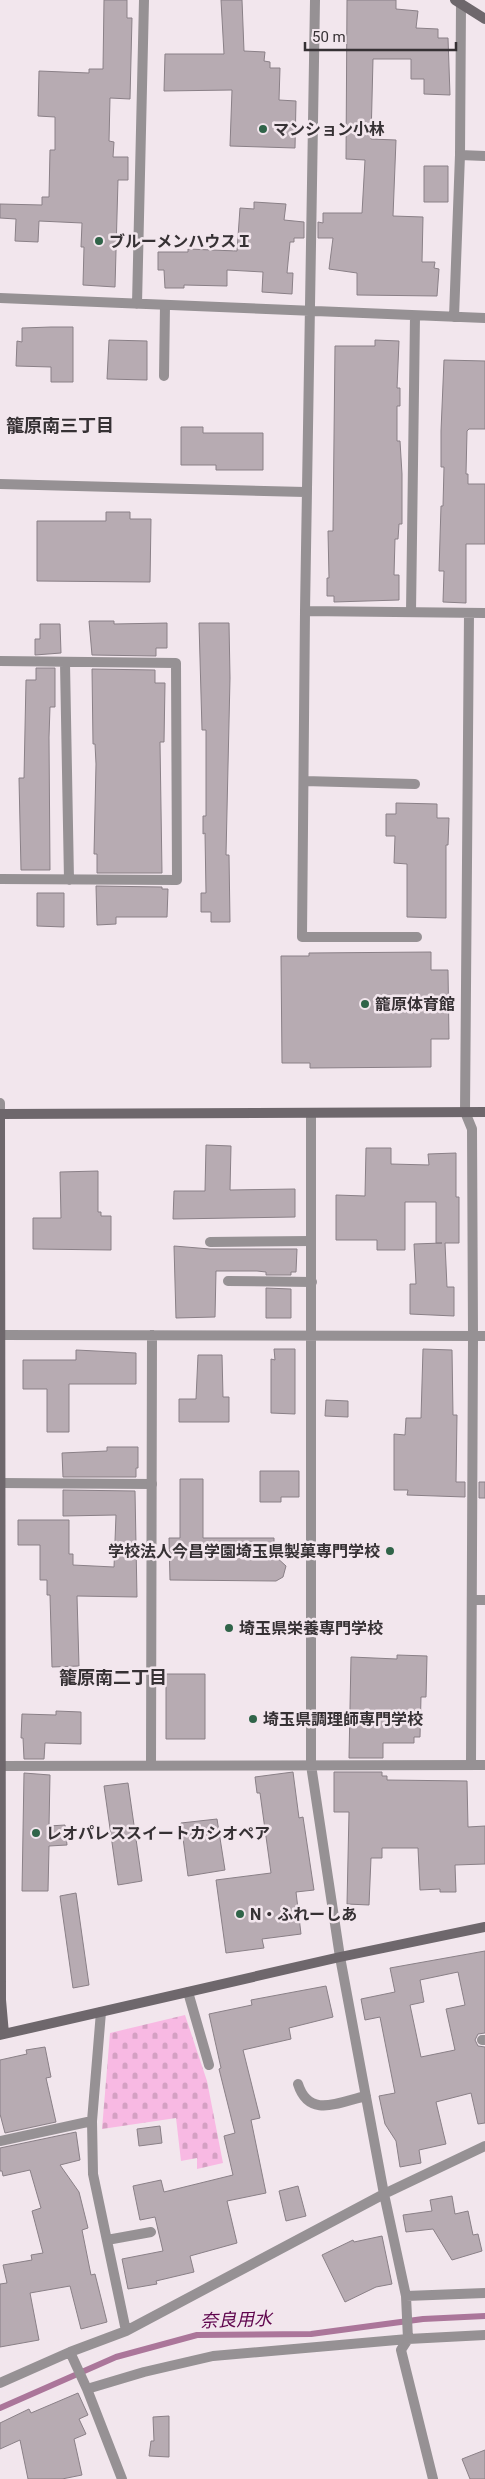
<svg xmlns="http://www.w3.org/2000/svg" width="485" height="2479" viewBox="0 0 485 2479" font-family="Roboto,'Noto Sans JP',sans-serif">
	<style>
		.cemetery { fill: url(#cemetery-stones) }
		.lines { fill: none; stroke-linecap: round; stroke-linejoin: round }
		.stream { stroke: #ab769a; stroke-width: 6 }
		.building { fill: #b7abb2; stroke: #8a8087; fill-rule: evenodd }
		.lane { stroke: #969194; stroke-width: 10 }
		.street { stroke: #969194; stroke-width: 10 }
		.secondary { stroke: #6e676c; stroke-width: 10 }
		.poi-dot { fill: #306449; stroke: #f2e6ed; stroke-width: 2 }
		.labels { text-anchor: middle; stroke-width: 5; stroke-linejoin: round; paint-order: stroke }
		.poi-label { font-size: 16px; font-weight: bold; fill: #363134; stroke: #f2e6ed; text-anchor: start }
		.neighbourhood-label { font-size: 18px; font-weight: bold; fill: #363134; stroke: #f2e6ed }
		.water-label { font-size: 18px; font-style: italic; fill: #5f054d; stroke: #f2e6ed }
	</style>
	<defs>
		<pattern id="cemetery-stones" width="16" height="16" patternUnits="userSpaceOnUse" patternTransform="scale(1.25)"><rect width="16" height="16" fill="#f8b9e3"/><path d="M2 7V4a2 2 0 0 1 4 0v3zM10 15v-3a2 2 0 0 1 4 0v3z" fill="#d5a0c3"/></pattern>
	</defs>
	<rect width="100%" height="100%" fill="#f2e6ed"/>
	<!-- cemetery -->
	<path class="cemetery" d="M185,2015L207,2081L223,2163L197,2169V2158L181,2161L176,2118L102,2129L110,2033Z"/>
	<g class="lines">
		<!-- stream -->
		<path class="stream" d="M0,2408L116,2357L197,2335L311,2334L423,2319L485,2316"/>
	</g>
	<!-- building -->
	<path class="building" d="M104,0H127V18H132L130,99L110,98L109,141L114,142L113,157H128V180H118L115,287L83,285L84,247H81L82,223L39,221L38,242L15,241L16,219L0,218V204L42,205V197H49L50,150H55V117L38,116L39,71L89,73V69H103Z
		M221,0H242L244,51L265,52L264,61L270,62V68H280L279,100L296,101L295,148L230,146L232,90L164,91L165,54H224Z
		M347,0H396V9L418,11L416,28L438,29V38H448L450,95L424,94V79H411V59H373L371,139L396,140L393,216L423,217L422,262H435L434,268L439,269L437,296L357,295V273L329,269L333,238H318V222L323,223V213H362L365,160L346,159Z
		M424,166H448V202H424Z
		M254,202L286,204L284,220L304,222V238H294V242H290L287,273H293L292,294L262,292L263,272L227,270V286L184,285V288H165L164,270H158V252H188V249L237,251L240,208L254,209Z
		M51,327H73V382H51V367L16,366L17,341L22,342V328Z
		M109,340L147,341V380L107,379Z
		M375,340L399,341L397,388H400V406H397V441H400L402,474V524H399L398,539H395L394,575H399V600L334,602V596H327V578H329L328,531H333L335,346H375Z
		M444,360L485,361V429H469L467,431L466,474H468V484H485V544H466V603L443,602L444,571H439L441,506H443L444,467H441V431Z
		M181,427H203V433H263V470H216V465H181Z
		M106,512H130V519H151L150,582L37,581V521H106Z
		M89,621H114V624L167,623V648H156V656L92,655Z
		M199,623H229L230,678L226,855H229L230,922H211V912H201V893H206L205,833L203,834V816H206V730H202Z
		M40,624H60L61,653L35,655V639H40Z
		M36,668H55V707H50L49,737L50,870H21L19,778H24L26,680H36Z
		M92,669L155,670V683H165L164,742H160L162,873H97V854H94L96,764L95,744H93Z
		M396,803L437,804V818H449L448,845H446V918L407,917V864L394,863L395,836H386V814H396Z
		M96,886L162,887V889H168L167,917H116V924L97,925Z
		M37,893H64V927L37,926Z
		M431,952V970H448L449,1039H431V1067L310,1068V1063H282L281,956H309V953Z
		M206,1145L231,1146L230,1190L295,1189V1217L173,1219L174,1191H205Z
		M366,1148H391V1164L429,1165L428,1154L456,1153V1197H459V1243H445L447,1287H454V1316L410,1314V1284H416L414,1244L442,1243H436V1202H405V1250H377V1240H336V1195L365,1196Z
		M98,1171V1212H101V1216H111V1250L33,1249V1218H61L60,1172Z
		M174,1246L210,1249H297L296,1272H291V1275H266V1272L257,1271H216L215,1317L176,1318Z
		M266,1288L291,1289V1318H266Z
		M274,1349H295V1414L271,1413V1359L275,1360Z
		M423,1349L452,1350L453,1415H457L456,1482H465V1497L407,1495L408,1490H394V1434L405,1435L406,1418H421Z
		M76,1350L136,1353V1384H69V1432H47V1389H23V1360H76Z
		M198,1355H222L223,1397H229V1422H179V1399H196Z
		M326,1400L348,1401V1417L325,1416Z
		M107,1447H138V1468H136V1477H63L62,1453L107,1451Z
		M260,1471H299V1497H281V1502H260Z
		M180,1479H203V1538H274V1555L286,1566L283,1577L276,1581L170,1580L169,1538H180Z
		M479,1482H485V1498H479Z
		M63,1490L135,1491L137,1597L77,1596L79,1666L52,1667L50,1595H47V1580H40V1545H18V1520H69V1554H73V1565L114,1567L116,1515L63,1516Z
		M397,1655L427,1656L426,1697H421L420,1737H414V1743H383V1758H349L351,1657L397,1659Z
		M166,1674H205V1739H166Z
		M56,1711L81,1712V1744L45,1743L44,1759H24L23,1738H21L22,1714L56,1715Z
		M293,1772L299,1818L303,1817L314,1890L296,1892L301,1934L262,1939L264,1948L226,1953L216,1880L271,1873L260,1793H257L255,1777Z
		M334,1772H382V1776H387V1780L467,1781L468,1827L485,1826V1864L455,1865L456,1892H440V1889L420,1890L418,1848H382V1858H371L369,1905L347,1904L349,1812H334Z
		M24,1773L50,1775L49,1826L65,1825L67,1845L49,1846L48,1891H22Z
		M128,1783L142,1881L118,1885L104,1786Z
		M217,1819L225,1870L188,1876L181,1823Z
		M76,1893L89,1985L73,1988L60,1896Z
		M485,1951V2033L478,2034L475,2040L478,2046L485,2047V2123L478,2124L471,2093L436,2102L446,2144L419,2150L421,2163L400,2167L396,2141L385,2124L379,2096L395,2093L380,2017L365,2020L361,1999L395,1992L390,1968ZM458,1972L465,2005L446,2009L455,2050L421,2057L410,2005L424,2002L420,1980Z
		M326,1986L333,2017L289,2028L291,2039L243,2050L260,2118L251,2120L266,2193L227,2201L237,2243L190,2256L194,2272L156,2281L157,2284L128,2289L122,2259L163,2251L155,2217L140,2220L133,2186L161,2180L164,2192L233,2175L224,2136L235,2133L219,2069L221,2068L209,2014L252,2005L251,2000Z
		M45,2047L51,2077L46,2078L56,2122L5,2133L0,2114V2060L27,2054L26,2050Z
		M160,2126L162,2143L139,2146L137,2129Z
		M76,2132L80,2160L60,2165L79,2192L88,2228L82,2230L91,2275L95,2274L107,2322L81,2329L70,2286L30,2293L39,2340L0,2347V2284L7,2283L3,2265L32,2260L31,2255L43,2253L32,2211L41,2208L30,2170L3,2176L2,2171H0V2148Z
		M298,2186L306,2216L286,2221L279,2191Z
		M452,2196L455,2214L468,2211L473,2235L478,2234L482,2251L452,2260L433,2229L406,2232L403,2215L432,2211L430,2200Z
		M382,2236L392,2284L376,2287L345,2302L322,2255L353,2240L354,2242Z
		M78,2393L88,2415L79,2419L86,2434L74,2439L82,2475L62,2479H28L20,2440L0,2449V2423L29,2409L31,2413Z
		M169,2416V2457L149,2456L151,2441H154L153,2417Z
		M485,2450V2479H470L462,2459Z"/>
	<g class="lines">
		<!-- lane -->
		<path class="lane" d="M164,376L165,305
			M465,1112L472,1129L473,1336
			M210,1242L311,1241
			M228,1281L312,1282
			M1,1483L152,1484"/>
		<!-- street -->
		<path class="street" d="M315,0L305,611L485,613
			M460,155L485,156
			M0,298L485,318
			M137,304L144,0
			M454,317L460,155L461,4
			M0,484L305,492
			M305,611L302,937H417
			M411,612L415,316
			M0,661L176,663L177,880L0,879
			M65,663L69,880
			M304,781L415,784
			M0,1103V1114
			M465,1112L469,613
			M311,1113V1765L340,1957L384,2194L406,2296L408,2339L401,2350L433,2479
			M0,1335L485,1336
			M472,1600H485
			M471,1763L473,1336
			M151,1765L152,1335
			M0,1766L485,1765
			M188,1992L209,2065
			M101,2012L92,2121L93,2174L126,2331
			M482,2040H485
			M298,2084C309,2119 339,2102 366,2096
			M0,2141L92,2121
			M107,2240L151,2232
			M406,2296L485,2293
			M70,2352L87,2389L122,2479
			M0,2383L70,2352L126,2331L384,2194L485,2146
			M87,2389L144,2372L213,2356L408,2339L485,2335"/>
		<!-- secondary -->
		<path class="secondary" d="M455,0L485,19
			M0,1114L1,2000L4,2034
			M0,1114L485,1112
			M0,2035L340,1957L485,1927"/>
	</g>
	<!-- markers -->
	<g class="poi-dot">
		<circle cx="263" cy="129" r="5"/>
		<circle cx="99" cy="241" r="5"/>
		<circle cx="365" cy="1004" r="5"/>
		<circle cx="390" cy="1551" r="5"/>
		<circle cx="229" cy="1628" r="5"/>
		<circle cx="253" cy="1719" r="5"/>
		<circle cx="36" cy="1833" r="5"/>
		<circle cx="240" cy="1914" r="5"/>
	</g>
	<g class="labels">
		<!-- poi labels -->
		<g class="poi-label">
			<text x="273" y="135">マンション小林</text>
			<text x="109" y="247">ブルーメンハウスＩ</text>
			<text x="375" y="1010">籠原体育館</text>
			<text x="380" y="1557" text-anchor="end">学校法人今昌学園埼玉県製菓専門学校</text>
			<text x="239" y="1634">埼玉県栄養専門学校</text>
			<text x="263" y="1725">埼玉県調理師専門学校</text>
			<text x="46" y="1839">レオパレススイートカシオペア</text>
			<text x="250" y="1920">N・ふれーしあ</text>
		</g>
		<!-- neighbourhood labels -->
		<g class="neighbourhood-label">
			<text x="60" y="432">籠原南三丁目</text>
			<text x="113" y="1684">籠原南二丁目</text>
		</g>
		<!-- water labels -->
		<g class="water-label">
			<text transform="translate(236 2320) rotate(-2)" y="6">奈良用水</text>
		</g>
	</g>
	<!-- scale -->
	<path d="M305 42v8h151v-8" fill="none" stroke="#363134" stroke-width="2.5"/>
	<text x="312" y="42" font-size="15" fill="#363134" stroke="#f2e6ed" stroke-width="4" paint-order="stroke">50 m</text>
</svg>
